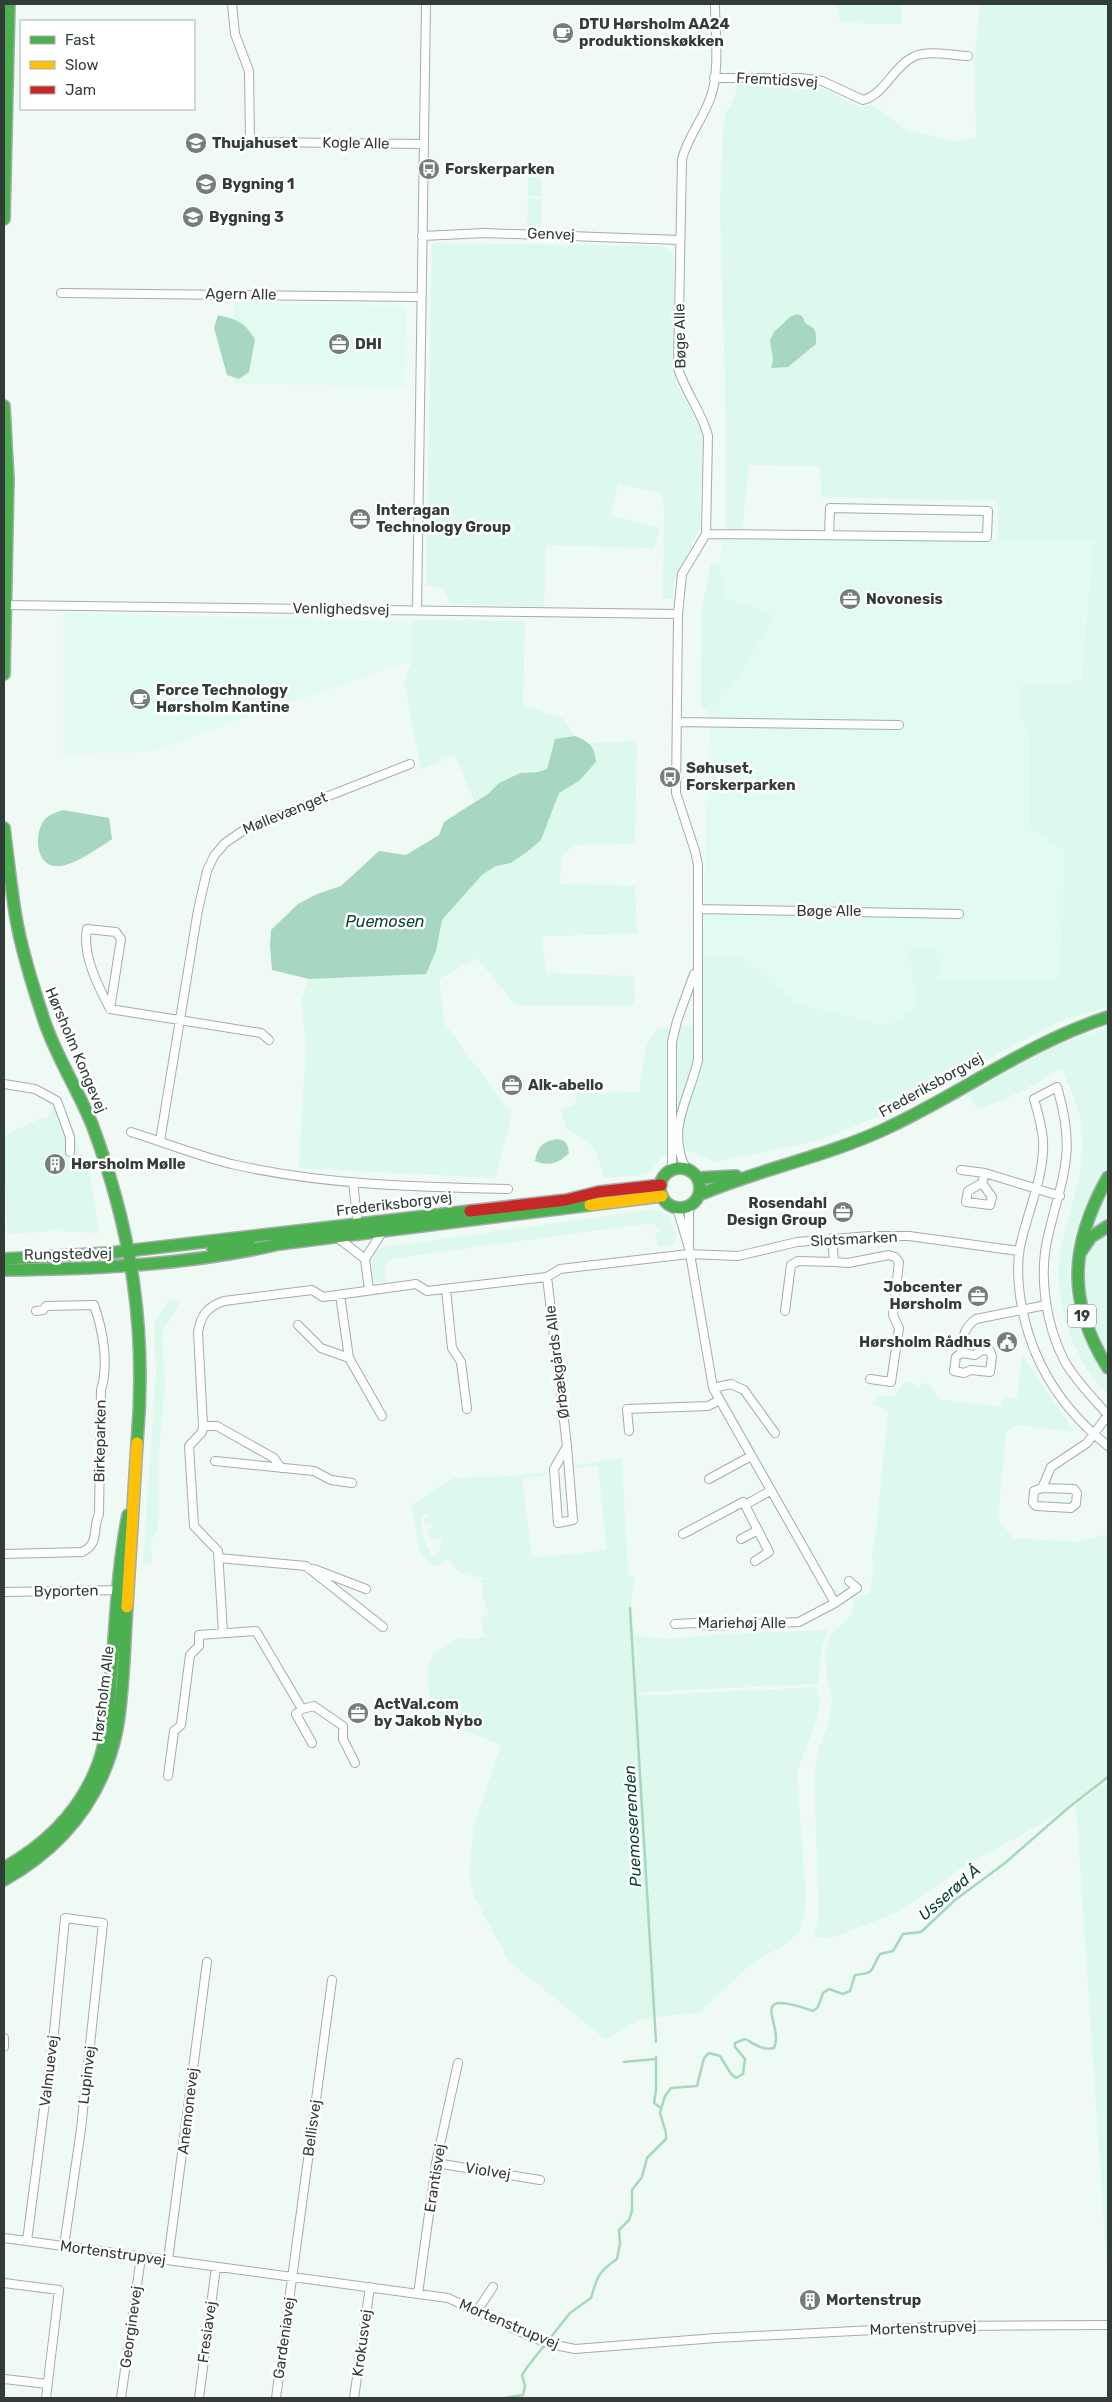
<svg xmlns="http://www.w3.org/2000/svg" width="1112" height="2402" viewBox="0 0 1112 2402" font-family="Rubik,sans-serif">
	<style>
		.built { fill: #e2fbf0 }
		.green { fill: #ddf8ec; fill-rule: evenodd }
		.water { fill: #a7d6c3 }
		.lines { fill: none; stroke-linecap: round; stroke-linejoin: round }
		.stream { stroke: #a7d6c3; stroke-width: 2.5 }
		.street-casing { stroke: #a4aea9; stroke-width: 10 }
		.fast-casing { stroke: #a4aea9; stroke-width: 14 }
		.slow-casing { stroke: #a4aea9; stroke-width: 14 }
		.jam-casing { stroke: #a4aea9; stroke-width: 14 }
		.street { stroke: #fdfefe; stroke-width: 8 }
		.fast { stroke: #4caf50; stroke-width: 11 }
		.slow { stroke: #ffc107; stroke-width: 11 }
		.jam { stroke: #c62828; stroke-width: 11 }
		.labels { text-anchor: middle; stroke-width: 5; stroke-linejoin: round; paint-order: stroke }
		.shield { fill: #fff; stroke: #707774; stroke-width: 1 }
		.shield-label { font-size: 14px; font-weight: bold; fill: #323d38 }
		.poi-label { font-size: 15px; font-weight: bold; fill: #323d38; stroke: #fff; text-anchor: start }
		.street-label { font-size: 15px; fill: #323d38; stroke: #fff }
		.water-label { font-size: 16px; font-style: italic; fill: #0e4332; stroke: #fff }
	</style>
	<rect width="100%" height="100%" fill="#f0faf5"/>
	<!-- built -->
	<path class="built" d="M234,302L406,306L404,387L233,383Z
		M724,539L1093,540L1064,851L1061,970L1053,980L887,1027L700,1025L710,713L739,676L775,616L726,597L719,566Z
		M63,613L411,622L412,660L148,752L63,754Z"/>
	<!-- green -->
	<path class="green" d="M836,4H901L902,24L841,23Z
		M980,4H1108V1007L1060,1021L878,1117L820,1140L716,1162L688,1150L666,1154L646,1175L605,1178L593,1146L566,1128L561,1110L575,1104L577,1093L639,1092L646,1045L658,1028L700,1025L703,956L743,957L797,1004L887,1026L917,1008L909,948H937L938,980H1053L1061,970L1064,851L1030,828V734L1018,708L1019,686L1081,681L1093,540H998V501L821,497L820,466L749,465L742,529H726V423L720,206L724,117L734,99L737,85C765,85 795,83 822,89C840,94 853,112 872,105L908,131L958,142L976,137L974,61Z
		M528,169H541V196H528Z
		M528,199H541V226H527Z
		M432,243L661,246L673,253L676,383L703,433L700,528L674,581L673,599H663L664,512L662,493L618,484L610,516L660,528L654,548L546,545L544,607L451,604L441,588L426,585Z
		M711,563L719,566L726,597L775,616L739,676L710,713L701,707L702,609Z
		M412,620L525,621L523,705L564,719L575,736L555,739L547,769C538,772 528,771 519,773C501,779 490,793 474,801L455,755L421,769L404,682L412,660Z
		M637,741L635,844L573,845L561,859L560,884L635,886L637,934L542,936L546,973L634,976L635,1006L515,1005L477,958L439,979L445,1024L512,1115L495,1178L299,1168L306,1043L301,999L309,979L426,974L442,921L483,874L496,866L511,863L527,852L541,840L559,793L579,781L595,751L589,743Z
		M1108,1027V1168L1081,1215L1073,1240L1070,1265L1072,1304L1078,1326L1098,1366L1108,1380V1395C1068,1354 1049,1290 1064,1234C1073,1200 1084,1170 1082,1134C1082,1112 1070,1089 1062,1069L1020,1092L978,1110L967,1094L1054,1046Z
		M57,1097L60,1100L90,1176L99,1233L55,1231L7,1234L4,1136L43,1117L47,1119Z
		M1108,1185V1219L1094,1227L1089,1225Z
		M654,1209L670,1216L676,1236L674,1244L666,1247L658,1246L655,1236L660,1231L659,1227L651,1223L389,1259L384,1267L387,1282L374,1283L371,1260L378,1248Z
		M1108,1231V1360C1102,1348 1094,1335 1089,1322C1080,1293 1076,1246 1108,1231Z
		M170,1299L177,1300L179,1303C175,1316 164,1323 162,1337L165,1385L159,1453L158,1528L151,1541L152,1565L143,1562L156,1373L154,1324Z
		M1022,1354L1074,1432L1018,1425L1006,1432L998,1519L1013,1538L1080,1542L1108,1534V1777L1043,1823L966,1865L900,1911L832,1938L814,1937L819,1914L814,1781L817,1753L828,1725L832,1701L827,1679L825,1654L831,1634L852,1614L854,1606L853,1598L870,1593L874,1568L872,1558L876,1532L888,1412L872,1403L880,1396H896C900,1386 904,1379 916,1385L918,1390L922,1383L928,1384L939,1399L1001,1407L1003,1397L1017,1399Z
		M722,1392L778,1491L776,1492L721,1395Z
		M622,1458L628,1574L635,1577L631,1598L634,1636L668,1639L726,1634L828,1630L822,1646L818,1684L646,1692L633,1696L817,1687L820,1703L818,1717L797,1771L806,1897L804,1918L799,1932L789,1942L748,1966L700,2012L641,2019L605,2039L509,1961L475,1898L469,1875L474,1825L501,1745L444,1722L430,1710L427,1668L431,1658L437,1650L458,1638L474,1639L485,1637L480,1617L489,1614L483,1599L482,1580L487,1578C472,1577 455,1575 450,1558L438,1566C409,1559 421,1523 410,1506L454,1478L494,1477L544,1473L548,1475L522,1478L532,1558L607,1550L598,1465L571,1469V1466ZM428,1514L436,1516L428,1515L423,1520L426,1525L432,1522L433,1525L427,1532L428,1537L440,1540L443,1538L439,1551L434,1558C424,1547 421,1529 421,1515Z
		M777,1494H779L832,1588L846,1593L832,1591Z
		M1108,1782V2267H1107L1076,1805Z"/>
	<!-- water -->
	<path class="water" d="M797,314L802,316L806,324C817,328 816,333 816,344L788,367L771,368L773,360L770,340L774,332L790,317Z
		M218,315C238,320 243,321 255,339L249,372L239,379L227,375L214,328Z
		M575,736C589,742 595,746 596,762L579,781L559,793L541,840L527,852L511,863L496,866L483,874L442,920L436,951L426,974L309,979L272,970L270,946L271,930L298,904L317,894L341,886L379,851L406,855L439,835L444,822L489,793L499,783L520,773L538,772L547,769L555,739Z
		M63,810L109,818L112,839C99,848 71,868 56,866C34,865 34,830 46,818C51,814 57,812 63,810Z
		M557,1139C566,1140 568,1144 569,1153C559,1163 549,1167 535,1161C537,1147 543,1141 557,1139Z"/>
	<g class="lines">
		<!-- stream -->
		<path class="stream" d="M630,1608L656,2042
			M656,2057V2090L654,2103L661,2108
			M624,2062L656,2059
			M505,2398L523,2395L525,2386L522,2375L528,2366L570,2313L591,2298C597,2277 598,2272 617,2259L620,2243L619,2230L629,2220L632,2211V2190L642,2177L647,2158L666,2139V2133L660,2113L665,2096L671,2088L697,2086L704,2058L709,2053L720,2056L731,2074L736,2078L743,2074L745,2059L735,2047V2043L745,2039C755,2044 763,2051 774,2048C785,2025 743,1986 813,2011L818,2007L823,1993L829,1989L843,1994L850,1991L855,1975C877,1973 870,1969 880,1954L893,1951L903,1934L921,1932L955,1900L1005,1863L1068,1808L1108,1777"/>
		<!-- street casing -->
		<g class="street-casing">
			<path id="street" d="M232,4L235,34L249,71L250,142L424,144
				M714,78H801L822,81L863,100C885,94 893,67 913,57C927,50 952,55 968,56
				M422,236L485,233L680,240
				M61,293L421,297
				M706,534L987,537L988,511L830,508L829,535
				M4,605L678,614
				M417,610L426,4
				M677,722L899,725
				M698,909L959,914
				M110,1009L121,939L116,932L87,929C82,955 98,986 110,1009L261,1033L269,1040
				M4,1084L35,1089L57,1101L70,1137V1152
				M131,1132C166,1143 201,1157 236,1165C325,1185 417,1187 508,1189
				M160,1141L198,910L207,871L214,856L225,843L247,828L410,764
				M686,1169C666,1128 689,1100 698,1060V865L695,851L676,793L678,614L682,574L706,534L708,436C702,412 685,392 678,368L682,159C688,136 704,118 711,96C720,71 715,31 715,4
				M672,1170V1042L677,1021L694,974
				M961,1170L985,1173L1060,1196
				M353,1182L358,1227
				M982,1183L992,1197L990,1205L966,1202L968,1191L982,1183L985,1173
				M338,1238L365,1259
				M689,1244V1206
				M834,1262L848,1263L889,1255L895,1257L899,1262L893,1315L899,1328L891,1382L870,1379
				M547,1277L567,1446L554,1469L558,1523L573,1520L567,1446
				M446,1289L452,1348L461,1362L467,1409
				M369,1290L365,1259L382,1232
				M785,1311L791,1265L798,1261L834,1262L832,1238
				M298,1325L321,1348L349,1358L340,1295
				M961,1353L956,1357L954,1371L964,1373L971,1370L990,1372L992,1357L990,1351L982,1350L975,1355L961,1353C963,1338 963,1328 976,1319L1046,1305
				M349,1358L382,1416
				M713,1388L731,1384L744,1390L775,1433
				M1108,1415C1093,1398 1076,1381 1065,1362C1045,1324 1038,1273 1049,1232C1064,1171 1076,1151 1057,1087L1034,1099C1038,1113 1042,1126 1043,1140C1045,1176 1027,1212 1020,1247C1017,1263 1018,1281 1020,1296C1029,1359 1059,1407 1108,1446
				M203,1426H217L274,1458L281,1468
				M629,1431L627,1409L708,1406L720,1400
				M215,1461L314,1471L331,1480L352,1483
				M709,1479L751,1456
				M1042,1488L1074,1489L1077,1493L1076,1504L1071,1508L1036,1506L1033,1503L1034,1491Z
				M1042,1488L1051,1467L1087,1443L1108,1415
				M745,1505L769,1552L755,1561
				M683,1534L743,1502L745,1505L770,1491
				M741,1539L758,1530
				M4,1554L82,1552C100,1544 92,1529 99,1514L101,1390C109,1364 103,1330 94,1305L46,1306L43,1310L36,1311
				M219,1558L306,1566L383,1627
				M314,1569L366,1589
				M4,1592L122,1590
				M835,1603L857,1588L849,1581
				M675,1624L696,1623L709,1626L799,1622L835,1603L713,1388L689,1248L677,1208
				M223,1633L218,1551L194,1526L189,1446L202,1432L203,1426L198,1332C201,1315 207,1307 224,1301L312,1290L323,1297L416,1284L427,1291L547,1277L560,1269L689,1254L738,1256L797,1242L869,1236H909L1019,1251
				M302,1709L296,1714L312,1743
				M168,1776L174,1731L181,1725L190,1655L199,1646V1635L256,1631L302,1709L314,1706L343,1726V1739L355,1763
				M4,2038V2047
				M436,2163L540,2180
				M4,2238L448,2298L525,2334L550,2344L575,2349L716,2338L951,2326L1108,2325
				M27,2241L54,2032L65,1918L103,1923L81,2129L64,2246
				M168,2260L207,1962
				M4,2283L59,2290L46,2398
				M418,2294L436,2163L458,2063
				M477,2311L493,2287
				M4,2379L48,2384
				M121,2398L141,2257
				M199,2398L216,2267
				M276,2398L332,1980
				M354,2398L370,2287"/>
		</g>
		<!-- fast casing -->
		<g class="fast-casing">
			<path id="fast" d="M4,219L9,4
				M4,406L8,480L4,674
				M4,828C8,858 11,888 16,918C22,953 33,987 44,1020C56,1057 79,1091 93,1127C132,1232 147,1331 137,1443
				M660 1188a20 20 0 1 1 40 0a20 20 0 1 1-40 0Z
				M1108,1177C1070,1244 1066,1302 1108,1368
				M698,1178L736,1176
				M699,1195C759,1169 825,1157 885,1129C961,1094 1027,1043 1108,1017
				M213,1249L249,1243
				M1080,1253L1091,1237L1108,1226
				M4,1259L109,1253L470,1211
				M4,1270C97,1269 189,1265 279,1244L590,1205
				M4,1868C43,1846 76,1815 94,1774C108,1744 109,1710 111,1677C116,1623 117,1569 128,1515
				M4,1880C64,1846 103,1798 117,1729C124,1691 124,1647 127,1607"/>
		</g>
		<!-- slow casing -->
		<g class="slow-casing">
			<path id="slow" d="M590,1205L662,1196
				M127,1607L137,1443"/>
		</g>
		<!-- jam casing -->
		<g class="jam-casing">
			<path id="jam" d="M470,1211L566,1200L598,1192L661,1185"/>
		</g>
		<!-- street -->
		<use href="#street" class="street"/>
		<!-- fast -->
		<use href="#fast" class="fast"/>
		<!-- slow -->
		<use href="#slow" class="slow"/>
		<!-- jam -->
		<use href="#jam" class="jam"/>
	</g>
	<!-- icons -->
	<defs>
		<g id="cafe-disc" transform="scale(1.125)"><circle r="9.5" fill="#747f7a" stroke="#fff"/><path d="M-5.5-4.5H6V0H3Q3 3.5 0 3.5H-2.5Q-5.5 3.5-5.5 0ZM3-3.2v2h1.7v-2ZM-6 4.5H4V6H-6Z" fill="#fff"/></g>
		<g id="university-disc" transform="scale(1.125)"><circle r="9.5" fill="#747f7a" stroke="#fff"/><path d="M0-5L7-2L0 1L-7-2ZM-4 1L0 2.5L4 1V4Q0 6-4 4Z" fill="#fff"/></g>
		<g id="bus-disc" transform="scale(1.125)"><circle r="9.5" fill="#747f7a" stroke="#fff"/><path d="M-5-6H5V4H4V6H2V4H-2V6H-4V4H-5ZM-3.5-4V0h7V-4ZM-3.5 1.2v1.5H-2V1.2ZM2 1.2v1.5H3.5V1.2Z" fill="#fff"/></g>
		<g id="office-disc" transform="scale(1.125)"><circle r="9.5" fill="#747f7a" stroke="#fff"/><path d="M-6-3h4V-5.5h4V-3h4V5H-6ZM-1-4.5V-3h2v-1.5ZM-6 0V1H6V0Z" fill="#fff"/></g>
		<g id="building-disc" transform="scale(1.125)"><circle r="9.5" fill="#747f7a" stroke="#fff"/><path d="M-4-6H4V6H1V3H-1V6H-4ZM-2.5-4.3h1.7v1.8h-1.7ZM.8-4.3h1.7v1.8H.8ZM-2.5-1h1.7V.8h-1.7ZM.8-1h1.7V.8H.8Z" fill="#fff"/></g>
		<g id="civic-disc" transform="scale(1.125)"><circle r="9.5" fill="#747f7a" stroke="#fff"/><path d="M-.6-6.5H3V-4.5H.6V-3L4-1V1h2V6H-6V1h2V-1L-.6-3ZM-1.2 2.5V6h2.4V2.5Z" fill="#fff"/></g>
	</defs>
	<g fill-rule="evenodd">
		<use href="#cafe-disc" x="563" y="33"/>
		<use href="#university-disc" x="196" y="143"/>
		<use href="#bus-disc" x="429" y="169"/>
		<use href="#university-disc" x="206" y="184"/>
		<use href="#university-disc" x="193" y="217"/>
		<use href="#office-disc" x="339" y="344"/>
		<use href="#office-disc" x="360" y="519"/>
		<use href="#office-disc" x="850" y="599"/>
		<use href="#cafe-disc" x="140" y="699"/>
		<use href="#bus-disc" x="670" y="777"/>
		<use href="#office-disc" x="512" y="1085"/>
		<use href="#building-disc" x="55" y="1164"/>
		<use href="#office-disc" x="843" y="1212"/>
		<use href="#office-disc" x="978" y="1296"/>
		<use href="#civic-disc" x="1007" y="1342"/>
		<use href="#office-disc" x="358" y="1713"/>
		<use href="#building-disc" x="810" y="2300"/>
	</g>
	<g class="labels">
		<!-- shield labels -->
		<rect class="shield" x="1068" y="1304.5" width="28" height="23" rx="4"/>
		<g class="shield-label">
			<text x="1082" y="1321">19</text>
		</g>
		<!-- poi labels -->
		<g class="poi-label">
			<text x="579" y="29">DTU Hørsholm AA24<tspan x="579" dy="17">produktionskøkken</tspan></text>
			<text x="212" y="148">Thujahuset</text>
			<text x="445" y="174">Forskerparken</text>
			<text x="222" y="189">Bygning 1</text>
			<text x="209" y="222">Bygning 3</text>
			<text x="355" y="349">DHI</text>
			<text x="376" y="515">Interagan<tspan x="376" dy="17">Technology Group</tspan></text>
			<text x="866" y="604">Novonesis</text>
			<text x="156" y="695">Force Technology<tspan x="156" dy="17">Hørsholm Kantine</tspan></text>
			<text x="686" y="773">Søhuset,<tspan x="686" dy="17">Forskerparken</tspan></text>
			<text x="528" y="1090">Alk-abello</text>
			<text x="71" y="1169">Hørsholm Mølle</text>
			<text x="827" y="1208" text-anchor="end">Rosendahl<tspan x="827" dy="17">Design Group</tspan></text>
			<text x="962" y="1292" text-anchor="end">Jobcenter<tspan x="962" dy="17">Hørsholm</tspan></text>
			<text x="991" y="1347" text-anchor="end">Hørsholm Rådhus</text>
			<text x="374" y="1709">ActVal.com<tspan x="374" dy="17">by Jakob Nybo</tspan></text>
			<text x="826" y="2305">Mortenstrup</text>
		</g>
		<!-- street labels -->
		<g class="street-label">
			<text transform="translate(777 80) rotate(3)" y="5">Fremtidsvej</text>
			<text transform="translate(356 143) rotate(1)" y="5">Kogle Alle</text>
			<text transform="translate(551 234) rotate(2)" y="5">Genvej</text>
			<text transform="translate(241 294) rotate(1)" y="5">Agern Alle</text>
			<text transform="translate(680 336) rotate(-91)" y="5">Bøge Alle</text>
			<text transform="translate(341 609) rotate(1)" y="5">Venlighedsvej</text>
			<text transform="translate(285 813) rotate(-22)" y="5">Møllevænget</text>
			<text x="829" y="916">Bøge Alle</text>
			<text transform="translate(76 1050) rotate(67)" y="5">Hørsholm Kongevej</text>
			<text transform="translate(931 1085) rotate(-29)" y="5">Frederiksborgvej</text>
			<text transform="translate(394 1204) rotate(-7)" y="5">Frederiksborgvej</text>
			<text transform="translate(854 1239) rotate(-3)" y="5">Slotsmarken</text>
			<text transform="translate(68 1254) rotate(-1)" y="5">Rungstedvej</text>
			<text transform="translate(557 1362) rotate(-97)" y="5">Ørbækgårds Alle</text>
			<text transform="translate(100 1441) rotate(-89)" y="5">Birkeparken</text>
			<text transform="translate(66 1591) rotate(-1)" y="5">Byporten</text>
			<text x="742" y="1628">Mariehøj Alle</text>
			<text transform="translate(103 1694) rotate(-83)" y="5">Hørsholm Alle</text>
			<text transform="translate(49 2071) rotate(-83)" y="5">Valmuevej</text>
			<text transform="translate(87 2075) rotate(-83)" y="5">Lupinvej</text>
			<text transform="translate(188 2111) rotate(-83)" y="5">Anemonevej</text>
			<text transform="translate(312 2128) rotate(-82)" y="5">Bellisvej</text>
			<text transform="translate(488 2171) rotate(9)" y="5">Violvej</text>
			<text transform="translate(435 2178) rotate(-81)" y="5">Erantisvej</text>
			<text transform="translate(113 2253) rotate(8)" y="5">Mortenstrupvej</text>
			<text transform="translate(509 2324) rotate(23)" y="5">Mortenstrupvej</text>
			<text transform="translate(131 2327) rotate(-82)" y="5">Georginevej</text>
			<text transform="translate(923 2328) rotate(-2)" y="5">Mortenstrupvej</text>
			<text transform="translate(207 2332) rotate(-82)" y="5">Fresiavej</text>
			<text transform="translate(284 2338) rotate(-82)" y="5">Gardeniavej</text>
			<text transform="translate(362 2343) rotate(-82)" y="5">Krokusvej</text>
		</g>
		<!-- water labels -->
		<g class="water-label">
			<text x="385" y="927">Puemosen</text>
			<text transform="translate(632 1826) rotate(-93)" y="6">Puemoserenden</text>
			<text transform="translate(949 1892) rotate(-41)" y="6">Usserød Å</text>
		</g>
	</g>
	<!-- border -->
	<rect width="1112" height="2402" fill="none" stroke="#323d38" stroke-width="10"/>
	<!-- legend -->
	<rect x="20" y="20" width="175" height="90" fill="#ffffff" stroke="#adb1af"/>
	<rect x="30" y="36" width="25" height="8" fill="#4caf50" stroke="#adb1af"/>
	<text x="65" y="45" font-size="15" fill="#323d38">Fast</text>
	<rect x="30" y="61" width="25" height="8" fill="#ffc107" stroke="#adb1af"/>
	<text x="65" y="70" font-size="15" fill="#323d38">Slow</text>
	<rect x="30" y="86" width="25" height="8" fill="#c62828" stroke="#adb1af"/>
	<text x="65" y="95" font-size="15" fill="#323d38">Jam</text>
</svg>
